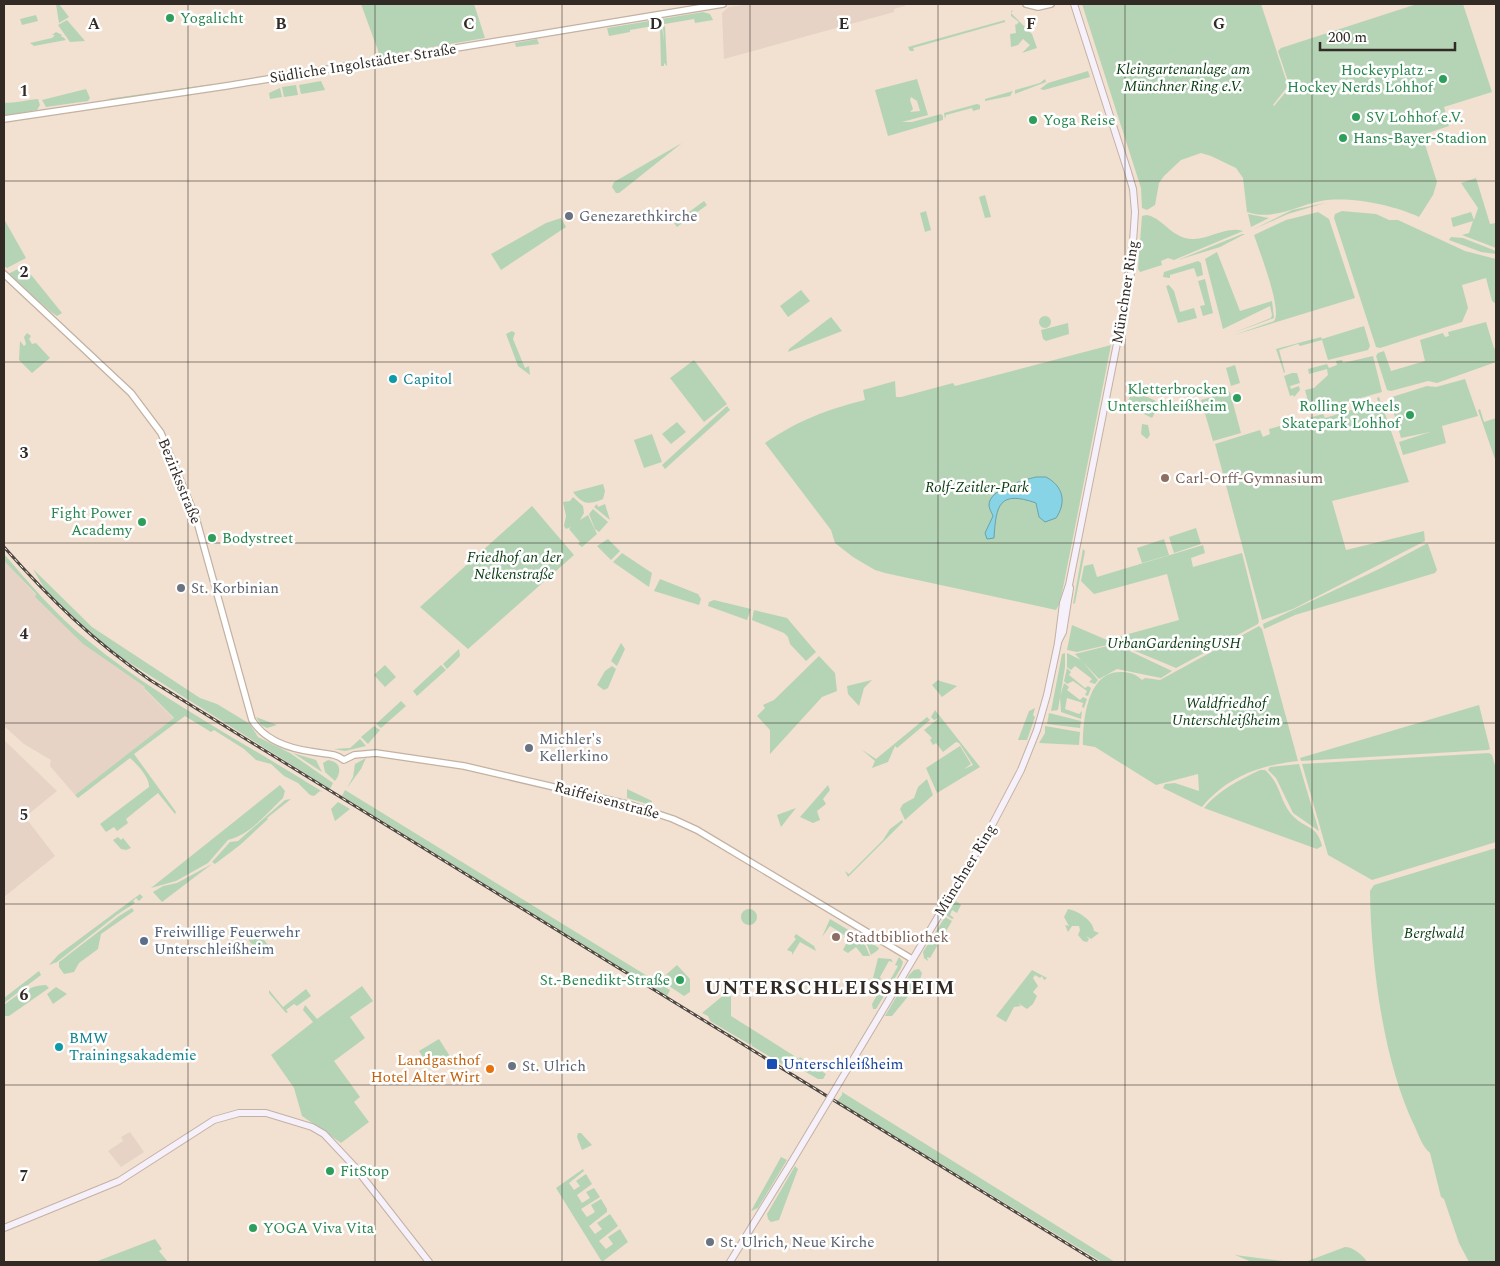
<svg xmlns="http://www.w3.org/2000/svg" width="1500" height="1266" viewBox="0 0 1500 1266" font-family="Spectral,serif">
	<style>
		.industrial { fill: #e7d2c6 }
		.green { fill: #b5d4b5; fill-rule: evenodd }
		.water { fill: #86d4e5; stroke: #6ca1ab }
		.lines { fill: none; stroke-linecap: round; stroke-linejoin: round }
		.tertiary-casing { stroke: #c3b2a3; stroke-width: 8 }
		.secondary-casing { stroke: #c3b2a3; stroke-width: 8 }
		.tertiary { stroke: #fff; stroke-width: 5.5 }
		.secondary { stroke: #f6f0fb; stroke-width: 6 }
		.rail-casing { stroke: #514841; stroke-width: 3 }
		.rail { stroke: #fff; stroke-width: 1; stroke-dasharray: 4; stroke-linecap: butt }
		.secondary-bridge-casing { stroke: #c3b2a3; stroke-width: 8; stroke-linecap: butt }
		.secondary-bridge { stroke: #f6f0fb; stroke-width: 6 }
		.grid { fill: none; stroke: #312a25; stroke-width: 1; stroke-opacity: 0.55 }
		.leisure-dot { fill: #2e9e5b; stroke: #fff; stroke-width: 2 }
		.worship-dot { fill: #6b7280; stroke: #fff; stroke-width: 2 }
		.culture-dot { fill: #0f9aa8; stroke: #fff; stroke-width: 2 }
		.education-dot { fill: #8d6e63; stroke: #fff; stroke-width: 2 }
		.service-dot { fill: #5c6f8a; stroke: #fff; stroke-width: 2 }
		.transit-dot { fill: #1a4fb4; stroke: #fff; stroke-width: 2 }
		.food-dot { fill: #e8710a; stroke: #fff; stroke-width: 2 }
		.labels { text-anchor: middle; stroke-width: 5; stroke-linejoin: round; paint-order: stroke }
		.leisure-label { font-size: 15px; fill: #27864d; stroke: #fff; text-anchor: start }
		.street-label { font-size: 15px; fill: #312a25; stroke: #fff }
		.park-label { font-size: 15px; font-style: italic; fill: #073a0e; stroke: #fff }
		.worship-label { font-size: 15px; fill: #5b616d; stroke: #fff; text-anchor: start }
		.culture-label { font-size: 15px; fill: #0d838f; stroke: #fff; text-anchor: start }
		.education-label { font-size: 15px; fill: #785e54; stroke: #fff; text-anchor: start }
		.service-label { font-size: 15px; fill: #4e5e75; stroke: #fff; text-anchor: start }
		.food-label { font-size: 15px; fill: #c56008; stroke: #fff; text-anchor: end }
		.transit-label { font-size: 15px; fill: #164399; stroke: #fff; text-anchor: start }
		.district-label { font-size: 20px; font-weight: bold; letter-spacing: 1px; fill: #312a25; stroke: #fff }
		.grid-label { font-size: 16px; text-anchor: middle; font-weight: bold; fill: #312a25; stroke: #fff; stroke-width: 5; stroke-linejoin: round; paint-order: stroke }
	</style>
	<rect width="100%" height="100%" fill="#f2e0d1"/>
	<!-- industrial -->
	<path class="industrial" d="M751,4H904L905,6L894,9V12L724,59L722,13L729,7Z
		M4,561L36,595L35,597L83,644L145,687L144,689L174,719L75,795L50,766L51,760L24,744L4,726Z
		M4,740L57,791L25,817L55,856L4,897Z
		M130,1132L144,1152L121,1167L108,1151L123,1141L121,1137Z"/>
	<!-- green -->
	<path class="green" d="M56,4H59L69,17L59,23Z
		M361,4H474L485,38L380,56Z
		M1082,4H1261L1288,86L1273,105L1274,106L1290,87L1278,51L1281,48L1417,4H1463L1492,92L1444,107L1449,126L1422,135L1437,182L1433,195L1419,217C1393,205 1350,196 1321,201C1295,206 1274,221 1247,212L1243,178L1236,168L1211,156L1201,153L1181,160L1164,176L1159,183L1155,205L1147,210L1142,208L1141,188Z
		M1013,10L1011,13L1032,34L1037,48L1022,53L1030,45L1023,39L1018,45L1011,47L1010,34L1016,33L1015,24L1016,25L1019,22L1011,16V11Z
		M703,12L710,14L713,20L695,23L694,19L630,30V32L609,36L607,28Z
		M36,15L38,21L22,25L20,19Z
		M67,20L85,41L70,42L58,25Z
		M1005,20V22L913,48L914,51H910L908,47Z
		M665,26L667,66L664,63V66H661L660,27H662L664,41L663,27Z
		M56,32L62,35L61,37H63L66,40L34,46L30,43L52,38L55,35H52Z
		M537,39L539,44L516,47L515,43Z
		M1088,71L1090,77L1044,90L1040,89L1048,83Z
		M917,79L928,115L902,122H912L941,114L943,116V120L888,136L875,90ZM911,97L917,101L920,111L910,112L913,109L910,100Z
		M1045,79L1046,82L1015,94V90L1040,83Z
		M321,81L325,90L301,94L299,85Z
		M213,84L212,86L123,99H107Z
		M296,85L298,95L284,97L282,87Z
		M280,88L282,97L270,99L269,93Z
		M86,89L90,98L88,101L46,107L42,100Z
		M1013,91L1010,96L985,101V99Z
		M38,99L40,105L37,110L4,116V103C16,103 26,100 38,99Z
		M977,104L980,105V109L973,111L972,108L946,115L945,119L944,113Z
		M682,143L619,193H616L612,187L614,182Z
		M1476,178L1490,224L1496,223V248L1462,235L1469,233L1473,221L1453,227L1451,218L1471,212L1474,220L1478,208L1461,183Z
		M985,195L991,217L985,218L979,197Z
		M704,201L707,205L677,227L674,223Z
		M1325,203L1288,214L1252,230L1292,210Z
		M926,211L931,230L925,232L920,213Z
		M1342,211L1376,214L1389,220H1398L1465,251L1496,259V304L1492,301L1486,278L1462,285L1468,308L1462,322L1380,348L1376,347L1334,218L1335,214Z
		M1318,212L1329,219L1355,298L1234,335L1274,321C1283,311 1259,250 1254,235L1286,220Z
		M1248,214L1269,218L1251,227Z
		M1146,215C1163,217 1172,240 1194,239C1210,239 1226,226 1243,231L1174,260L1168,258L1161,261L1162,265L1140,272L1138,269L1142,216Z
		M561,218L566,227L501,270L491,254L546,223Z
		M4,219L26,258L7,268L4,266Z
		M1242,234H1245L1220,247L1178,260Z
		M1451,237L1463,238L1496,251V254L1481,252L1449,240Z
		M1217,252L1240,311L1272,301L1274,318L1233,333L1271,318L1272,315L1270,306L1223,329L1205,259Z
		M1198,261L1201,263L1203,275L1197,277L1194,268L1170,275V278L1163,277L1164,272Z
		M24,266L62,313L57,316L51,312L8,274Z
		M1205,279L1213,313L1203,316L1200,306L1205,305L1198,281Z
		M1169,285L1174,291L1180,312L1194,308L1197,318L1178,323L1166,286Z
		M801,290L810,301L788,317L780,306Z
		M1039 322a6 6 0 1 1 12 0a6 6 0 1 1-12 0Z
		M831,317L842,331L788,352L789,349Z
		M1486,322L1494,348L1496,349V362L1437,383L1428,381L1391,391L1387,390L1376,356L1378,353L1384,351L1391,371L1425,361L1420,340L1443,333L1445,337L1449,336L1448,332Z
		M1068,323L1069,334L1046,341L1043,339L1041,330Z
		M1364,326L1370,346L1368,350L1328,360L1322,340L1300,346L1298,344L1279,350L1285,372L1284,373L1276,349L1321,337L1322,339Z
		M512,331L515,333L513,339L525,368L529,366L530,375L518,366L506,334Z
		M27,333L31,336L29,339L32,344L36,343L50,358L32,373L19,360L20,341L24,346L26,344L24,337Z
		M1111,345L1060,603L1056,610L885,573L875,570L853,557L835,543L831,530L765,443C797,421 828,409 865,400L863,390L895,381L896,397H901L953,383L955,386Z
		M1373,356L1382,392L1311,412L1305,390L1314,388L1328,375L1327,369L1309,374L1308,369L1327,364L1329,368L1337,365L1336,361L1342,360L1343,363Z
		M694,360L727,404L704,422L670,378Z
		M1235,365L1240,383L1231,386L1226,368Z
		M1292,373H1297L1300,383L1290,386L1291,389L1299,386L1300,390L1294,397L1293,395L1290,396L1284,376Z
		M1465,379L1478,416L1442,426L1446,443L1403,455L1399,442L1430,432L1401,438L1390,400L1392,397L1427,386L1436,387Z
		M1133,390L1160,403L1152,418L1126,405Z
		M1230,392L1241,433L1213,441L1201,400Z
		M1379,397L1409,482L1332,501L1346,550L1424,531L1425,541L1293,609L1262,620L1215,444L1260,430L1263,437L1270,434L1269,429L1323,414L1325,418L1378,402L1377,398Z
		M727,406L730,410L665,469L662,465Z
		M1480,409L1484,422L1496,418V462L1478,410Z
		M677,422L686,432L671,444L662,434Z
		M1142,424L1148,425L1150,435L1147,439L1141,434Z
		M652,434L662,462L644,468L634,440Z
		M603,484L605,491L603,499C589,505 583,505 573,492Z
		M573,497L583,506L584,513L580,520L588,515L597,534L582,547L578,544L580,542L569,529L571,527L566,529L564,526L566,516L563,502L570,501Z
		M597,504L598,507L605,504L610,520L594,507Z
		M532,506L574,555L468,649L420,607Z
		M593,509L608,522L599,532L595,529L589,514Z
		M1196,528L1201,544L1174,553L1169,537Z
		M608,539L620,551L611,560L597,546Z
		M1164,539L1169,555L1142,563L1137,548Z
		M1426,544H1428L1437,570L1435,573L1295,615L1264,629L1263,624L1379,569Z
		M1203,545L1205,553L1191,558L1193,567L1242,553L1259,621L1258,624L1176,668L1116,643L1077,652L1067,650L1072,625L1107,640L1179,620L1167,574L1094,594L1081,581L1084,566L1093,564L1097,577Z
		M1083,549L1085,551L1075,603L1073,604Z
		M622,553L652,573L649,587L613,562Z
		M4,554C30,584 55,614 86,639C158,698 243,742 323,792L320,791L314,796L310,795L298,783L284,776L271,764L256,760L244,749L214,730L211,732L185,716L134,754L176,812L175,814L158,793L126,819L128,823L117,831L114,827L106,832L100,824L149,787C150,778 137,764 130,758L78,798L75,795L174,718L144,688L145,687L83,644L35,597L36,594L4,561Z
		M33,569L92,627L200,698L217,704L250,724L258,737L290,753L333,783L330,789L122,658L89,633L47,593Z
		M660,579L698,594L701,599L699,605L654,591Z
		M714,600L751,609L747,620L708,606L709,602Z
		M754,610L787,618L816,652L806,661L790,644L788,637L784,633L752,620Z
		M1259,626L1262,629L1298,761C1260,765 1227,777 1202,807L1163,788L1165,784L1175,783L1199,791L1198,774L1156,785L1095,747L1083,745C1083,721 1087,671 1121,672C1129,672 1136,674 1142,680L1145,678L1160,680Z
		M621,643L625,649L617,666L611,661Z
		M1111,645L1119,646L1172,671L1161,678L1117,669L1099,679L1075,654Z
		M459,649L460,656L447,669L443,664Z
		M1065,653V667L1058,710L1051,711L1062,654Z
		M1067,653L1081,660L1098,680L1095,684L1089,682L1092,679L1075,666L1071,670L1067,667Z
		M819,656L835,673L837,691L822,697L770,754V730L757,716L765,708L763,705L774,700Z
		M385,665L396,677L385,687L374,675Z
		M441,665L446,670L417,696L413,691Z
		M612,666L616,669L608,688L604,690L597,685L605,671Z
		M1067,668L1071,672L1069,675L1085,688L1088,686L1091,688L1088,696L1085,695L1087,691L1073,681L1067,684L1064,681Z
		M872,680L864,688L859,706L848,694L847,686Z
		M938,680L940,681L957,686L942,697L932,685Z
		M1064,683L1069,687L1067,690L1080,700L1083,697L1087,699L1084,708L1082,707L1083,703L1067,698L1065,709L1079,714L1082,711L1081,719L1061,712L1060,697Z
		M401,701L406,706L381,728L376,724Z
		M1479,705L1490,749L1488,750L1301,761L1300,758Z
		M1035,708L1033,715L1035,717L1027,740H1018L1029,711Z
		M935,710L980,767L937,793L926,768L960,746L971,764L964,769L973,765L959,743L956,742L943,752L936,743L933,745L930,740L932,738L924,730L939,718L934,720L931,717Z
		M1049,713L1081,721L1080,728L1047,724Z
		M256,717L277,725L267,728L261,725Z
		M927,717L930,720L897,748L895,746L888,762L872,768L875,761L861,749L876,759Z
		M374,726L380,730L368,744L361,737Z
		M1045,726L1080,732L1079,745L1039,743L1045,733Z
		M360,739L366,746L345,751L334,749L350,748Z
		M293,753L316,760L322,772Z
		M1489,753L1492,755L1496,769V842L1372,880L1328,855L1302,764Z
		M366,758L361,769L347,788L353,777L355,764Z
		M328,760C341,762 342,771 335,781L325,772L323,763Z
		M1299,764L1319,831L1293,813L1276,778L1268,770L1270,767Z
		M1260,770H1265C1281,784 1279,799 1291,814C1304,829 1317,824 1322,846L1317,849L1204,808C1219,790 1239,780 1260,770Z
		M927,779L933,795L905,820L900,809L903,804L914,798L918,787Z
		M280,785L285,791L283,798C266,814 250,835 228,840L208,863L176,881L151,888Z
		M828,785L830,790L823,799L826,804L817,811L820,820L813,823L800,817Z
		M627,789L652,801L651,805L627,798Z
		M345,790L670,990L667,996L342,796Z
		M291,799L267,818L268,819L240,845L215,864L212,862L230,842L238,841L285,800Z
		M338,802L350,809L335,821L331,809Z
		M796,808L781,827L777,815Z
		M902,820L903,822L848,877L845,871L849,874L883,840L890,829Z
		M118,837L121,840L123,838L131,848L126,850L121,849L113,840Z
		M1496,848V1262H1469L1459,1243L1444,1199L1441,1197L1430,1153C1422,1146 1419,1136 1415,1127C1383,1062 1371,963 1370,891L1374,885Z
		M212,864L162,902L153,892L163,886L177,883Z
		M140,894L143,897L139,901L136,898L133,901L135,903L118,914L57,962L49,965L58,955Z
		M956,901L961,905L957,913L952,910L950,915L954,918L952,919L946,915Z
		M132,908L134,911L101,934L98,949L79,963L74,972L64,974L59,967V962L119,916Z
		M1068,909C1078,911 1093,920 1094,931L1099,933L1091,939L1086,936L1089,939L1087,942L1083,941L1078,935L1080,930L1079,926H1072L1068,932L1065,925L1069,926L1064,917Z
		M741 917a8 8 0 1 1 16 0a8 8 0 1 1-16 0Z
		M945,917L952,921L930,958L927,957L928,961L924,958L923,952Z
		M830,919L862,938L870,956H863L856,947L848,953L843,950L849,938L830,926L822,937Z
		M251,928H255L271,949L270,953L263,958L243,933Z
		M796,934L814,946L816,951L800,942L792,955V952L787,950L796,939L794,937Z
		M865,939L879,948L878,950L871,955Z
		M899,957L903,962L901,968L876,1009H873L872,1004L884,983L889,982L898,966L895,965Z
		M878,958L891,959L893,962L889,961L880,977L881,979L878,981L873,978Z
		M677,965L690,979V992L684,996L660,980Z
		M919,969L922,973L919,983L892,1016H885L909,975L914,970Z
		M1032,970L1047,978L1044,980L1042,976L1040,978L1035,975L1033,978L1038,986L1033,992L1037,996L1033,1004L1027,1009L1018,1003L1021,1006L1014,1007L1006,1022L996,1016Z
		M39,971L41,975L4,1003V998Z
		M46,985L49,988L9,1016H4V1005C17,995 29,985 46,985Z
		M362,986L373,1001L350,1017L365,1038L334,1061L360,1097L354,1102L369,1122L341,1143L302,1116L294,1088L271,1055L313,1022L303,1010L305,1005L317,1019Z
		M56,987L67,994L53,1004L47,994Z
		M306,989L311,996L297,1006L294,1004L286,1010L288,1012L286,1013L269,993V990L283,1007Z
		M731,989V1016L799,1059L800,1057L804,1060L802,1063L805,1065L803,1069L793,1065L790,1069L752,1046L751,1043L749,1044L710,1021L708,1016L702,1013Z
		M439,1039L451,1058L431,1070L419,1051Z
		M809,1063L826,1074L823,1079H818L804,1071Z
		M842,1092L1115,1262H1102L837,1101L842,1095Z
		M578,1133H581L592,1145L582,1150L577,1137Z
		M781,1157L787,1160L758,1208L751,1211Z
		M795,1166L798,1169L779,1220L771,1222L768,1219L767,1214Z
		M583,1169L584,1171L569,1183L574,1190L580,1186L576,1181L586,1174L592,1184L577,1195L582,1203L590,1198L586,1192L594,1188L600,1197L581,1209L587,1217L595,1212L591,1205L601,1199L607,1209V1212L589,1226L595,1234L602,1229L597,1223L610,1214L618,1226L599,1241L606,1249L613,1244L608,1237L620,1229L628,1242L602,1262L556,1188Z
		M155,1239L162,1249L159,1251L168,1262H95Z
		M1345,1247C1353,1247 1363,1255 1367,1262H1305Z
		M1235,1255L1291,1262H1252Z"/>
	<!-- water -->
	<path class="water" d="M1036,477H1046C1063,486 1067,502 1056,518L1045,522L1039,517L1036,503C999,490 996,505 994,538L987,539L985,533L993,516C992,513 989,509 989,505C989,489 1024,480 1036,477Z"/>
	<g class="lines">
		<!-- tertiary casing -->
		<g class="tertiary-casing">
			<path id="tertiary" d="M1026,4L1038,7L1051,4
				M4,119L226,86L723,4
				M4,274L131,393L161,433L196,518L252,720C265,741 291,749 314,752C325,754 335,753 344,760L354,755L376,753L464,766L631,805L673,819L697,830L912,959"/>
		</g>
		<!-- secondary casing -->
		<g class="secondary-casing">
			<path id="secondary" d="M1058,642L1063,632L1070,588
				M881,1013L990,829L1021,770L1037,730L1047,695L1058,643L1063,603L1069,585L1131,273L1135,212L1133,189L1128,172L1074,4
				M4,1228L119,1181L214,1120L239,1113H266L312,1127L324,1134L354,1166L429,1262
				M730,1262L791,1163"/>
		</g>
		<!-- tertiary -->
		<use href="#tertiary" class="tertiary"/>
		<!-- secondary -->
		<use href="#secondary" class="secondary"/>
		<!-- rail casing -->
		<g class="rail-casing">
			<path id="rail" d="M4,547C50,599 93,641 150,680L1097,1262"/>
		</g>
		<!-- rail -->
		<use href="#rail" class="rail"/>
		<!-- secondary-bridge casing -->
		<g class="secondary-bridge-casing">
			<path id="secondary-bridge" d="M791,1163L881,1013"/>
		</g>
		<!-- secondary-bridge -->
		<use href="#secondary-bridge" class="secondary-bridge"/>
	</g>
	<!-- grid -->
	<path class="grid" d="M188,4V1262M375,4V1262M562,4V1262M750,4V1262M938,4V1262M1125,4V1262M1312,4V1262M4,181H1496M4,362H1496M4,543H1496M4,723H1496M4,904H1496M4,1085H1496"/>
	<!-- markers -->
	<g class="leisure-dot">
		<circle cx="170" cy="18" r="5"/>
		<circle cx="1443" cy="79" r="5"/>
		<circle cx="1356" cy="117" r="5"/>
		<circle cx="1033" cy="120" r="5"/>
		<circle cx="1343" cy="138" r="5"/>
		<circle cx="1237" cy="398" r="5"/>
		<circle cx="1410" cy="415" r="5"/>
		<circle cx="142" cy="522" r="5"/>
		<circle cx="212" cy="538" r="5"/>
		<circle cx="680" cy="980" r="5"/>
		<circle cx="330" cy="1171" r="5"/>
		<circle cx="253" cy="1228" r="5"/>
	</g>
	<g class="worship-dot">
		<circle cx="569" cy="216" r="5"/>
		<circle cx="181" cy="588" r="5"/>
		<circle cx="529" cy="748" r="5"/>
		<circle cx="512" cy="1066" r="5"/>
		<circle cx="710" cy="1242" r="5"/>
	</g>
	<g class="culture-dot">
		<circle cx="393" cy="379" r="5"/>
		<circle cx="59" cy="1047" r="5"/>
	</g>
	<g class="education-dot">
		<circle cx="1165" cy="478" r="5"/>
		<circle cx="836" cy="937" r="5"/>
	</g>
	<circle class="service-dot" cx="144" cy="941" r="5"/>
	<rect class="transit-dot" x="766" y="1058" width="12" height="12" rx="2.5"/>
	<circle class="food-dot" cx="490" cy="1069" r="5"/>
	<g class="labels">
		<!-- leisure labels -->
		<g class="leisure-label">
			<text x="180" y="23">Yogalicht</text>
			<text x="1433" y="75" text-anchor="end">Hockeyplatz -<tspan x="1433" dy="17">Hockey Nerds Lohhof</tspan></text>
			<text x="1366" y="122">SV Lohhof e.V.</text>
			<text x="1043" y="125">Yoga Reise</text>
			<text x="1353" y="143">Hans-Bayer-Stadion</text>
			<text x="1227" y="394" text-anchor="end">Kletterbrocken<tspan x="1227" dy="17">Unterschleißheim</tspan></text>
			<text x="1400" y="411" text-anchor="end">Rolling Wheels<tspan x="1400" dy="17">Skatepark Lohhof</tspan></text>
			<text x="132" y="518" text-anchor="end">Fight Power<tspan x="132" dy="17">Academy</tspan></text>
			<text x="222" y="543">Bodystreet</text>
			<text x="670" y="985" text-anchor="end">St.-Benedikt-Straße</text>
			<text x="340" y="1176">FitStop</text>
			<text x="263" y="1233">YOGA Viva Vita</text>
		</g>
		<!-- street labels -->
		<g class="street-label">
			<text transform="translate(363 63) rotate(-9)" y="5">Südliche Ingolstädter Straße</text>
			<text transform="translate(1125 292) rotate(-81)" y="5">Münchner Ring</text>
			<text transform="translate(180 481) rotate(68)" y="5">Bezirksstraße</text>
			<text transform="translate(607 800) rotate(15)" y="5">Raiffeisenstraße</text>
			<text transform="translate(965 870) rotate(-59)" y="5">Münchner Ring</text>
		</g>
		<!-- park labels -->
		<g class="park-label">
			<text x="1183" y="74">Kleingartenanlage am<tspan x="1183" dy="17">Münchner Ring e.V.</tspan></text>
			<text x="977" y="492">Rolf-Zeitler-Park</text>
			<text x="514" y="562">Friedhof an der<tspan x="514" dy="17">Nelkenstraße</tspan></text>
			<text x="1174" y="648">UrbanGardeningUSH</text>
			<text x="1226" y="708">Waldfriedhof<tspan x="1226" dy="17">Unterschleißheim</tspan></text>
			<text x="1434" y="938">Berglwald</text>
		</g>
		<!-- worship labels -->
		<g class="worship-label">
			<text x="579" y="221">Genezarethkirche</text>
			<text x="191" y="593">St. Korbinian</text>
			<text x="539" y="744">Michler's<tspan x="539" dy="17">Kellerkino</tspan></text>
			<text x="522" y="1071">St. Ulrich</text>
			<text x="720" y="1247">St. Ulrich, Neue Kirche</text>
		</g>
		<!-- culture labels -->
		<g class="culture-label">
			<text x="403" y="384">Capitol</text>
			<text x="69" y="1043">BMW<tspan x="69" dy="17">Trainingsakademie</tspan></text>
		</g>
		<!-- education labels -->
		<g class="education-label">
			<text x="1175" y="483">Carl-Orff-Gymnasium</text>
			<text x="846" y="942">Stadtbibliothek</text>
		</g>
		<!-- service labels -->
		<g class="service-label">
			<text x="154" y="937">Freiwillige Feuerwehr<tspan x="154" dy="17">Unterschleißheim</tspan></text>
		</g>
		<!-- food labels -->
		<g class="food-label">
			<text x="480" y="1065">Landgasthof<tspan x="480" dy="17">Hotel Alter Wirt</tspan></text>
		</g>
		<!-- transit labels -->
		<g class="transit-label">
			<text x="783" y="1069">Unterschleißheim</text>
		</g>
		<!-- district labels -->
		<g class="district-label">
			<text x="830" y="994">UNTERSCHLEISSHEIM</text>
		</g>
	</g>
	<g class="grid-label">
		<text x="94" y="29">A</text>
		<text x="281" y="29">B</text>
		<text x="469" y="29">C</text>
		<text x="656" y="29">D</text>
		<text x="844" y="29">E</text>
		<text x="1031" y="29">F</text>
		<text x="1219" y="29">G</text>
		<text x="24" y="96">1</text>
		<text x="24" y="277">2</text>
		<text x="24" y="458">3</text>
		<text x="24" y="639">4</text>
		<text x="24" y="820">5</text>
		<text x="24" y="1000">6</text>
		<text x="24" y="1181">7</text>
	</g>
	<!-- border -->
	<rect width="1500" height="1266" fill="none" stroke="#312a25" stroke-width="10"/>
	<!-- scale -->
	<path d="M1320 42v8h135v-8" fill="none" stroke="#312a25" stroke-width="2.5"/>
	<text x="1328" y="42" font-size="15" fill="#312a25" stroke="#ffffff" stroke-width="4" paint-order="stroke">200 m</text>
</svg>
